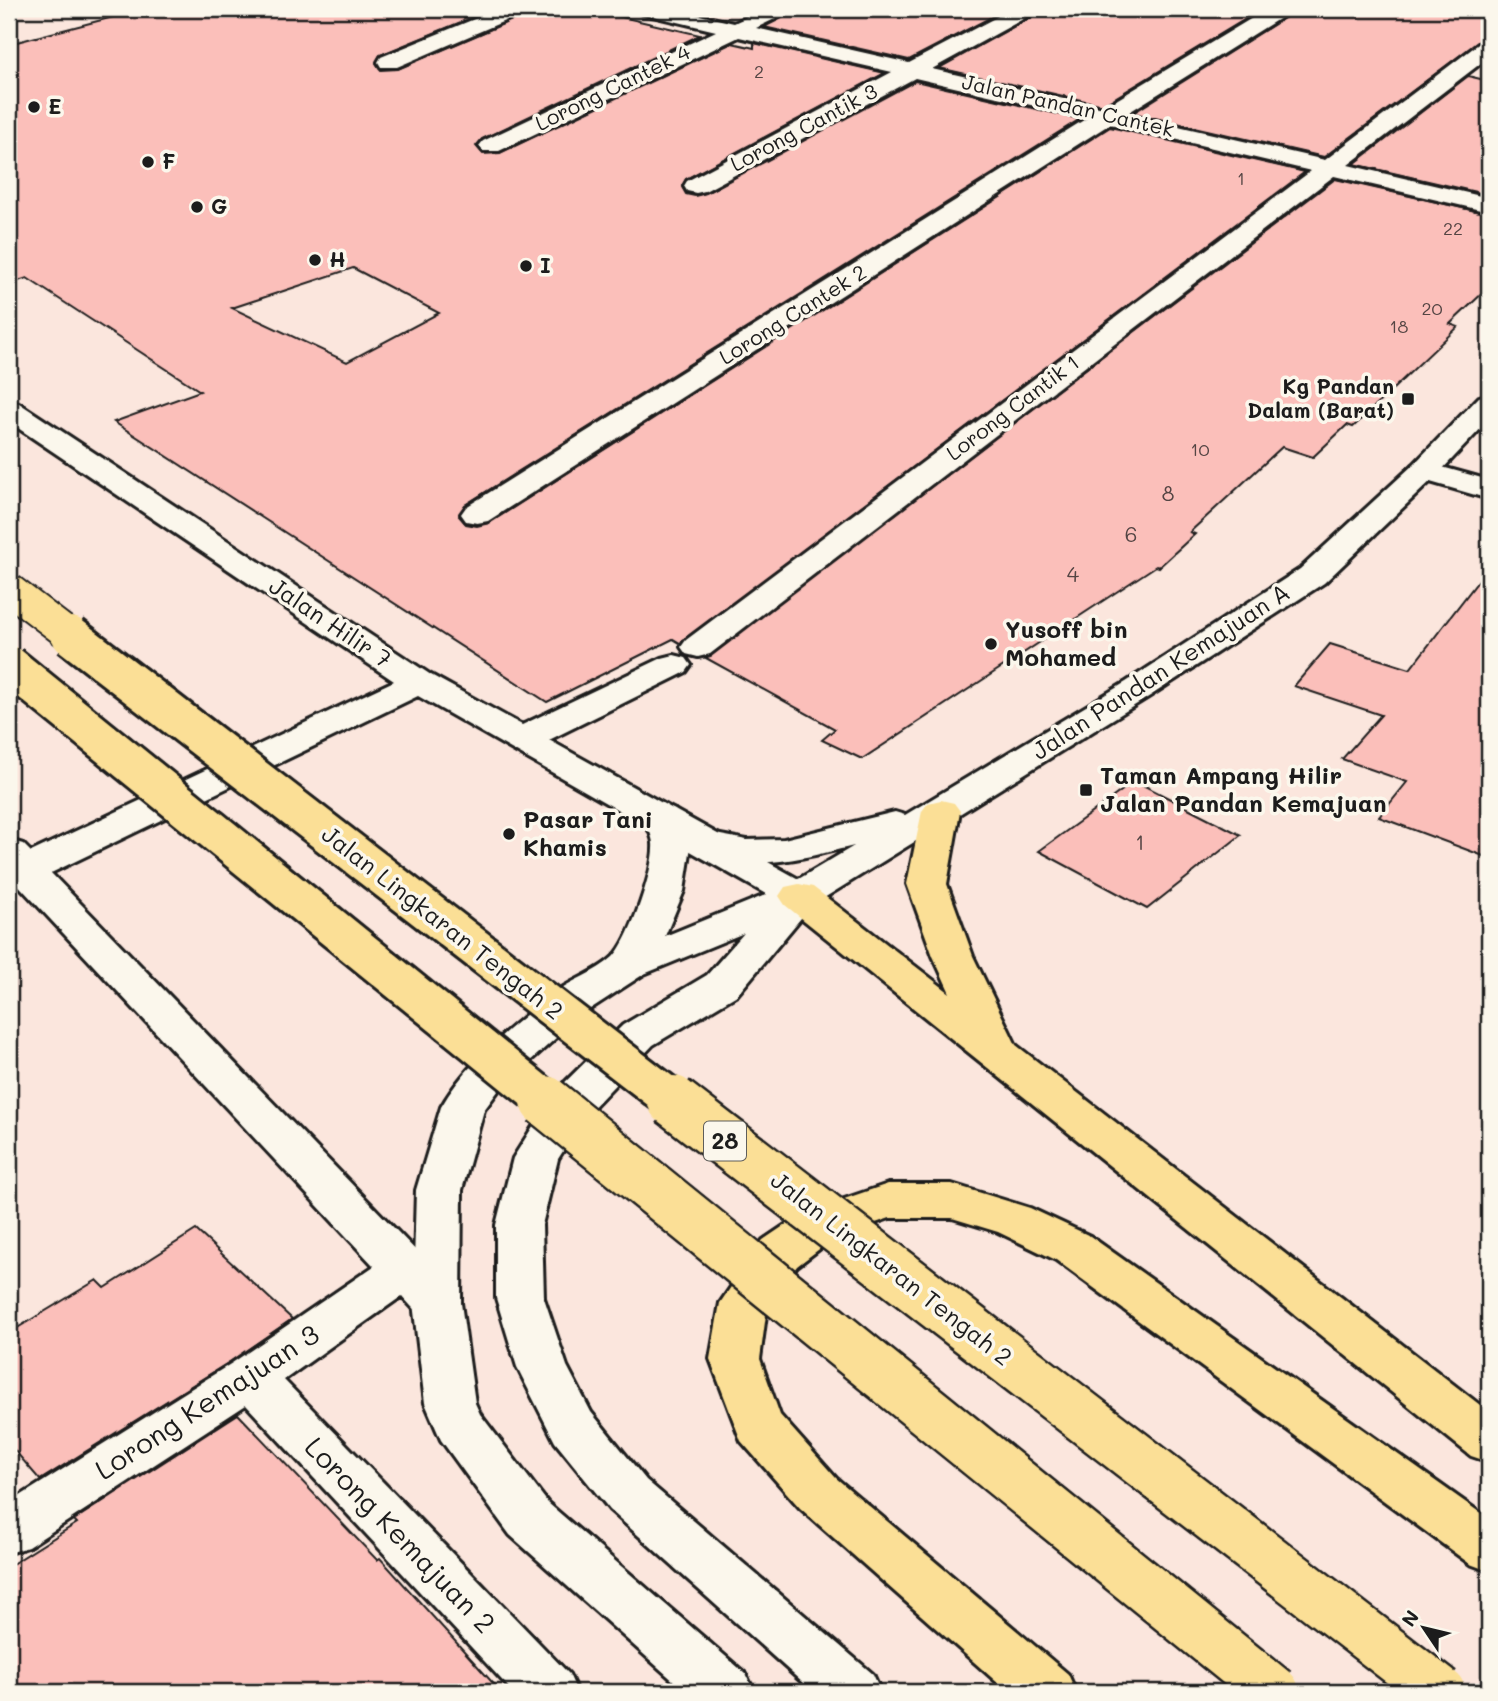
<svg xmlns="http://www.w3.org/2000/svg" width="1498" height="1701" viewBox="0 0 1498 1701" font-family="Mali,sans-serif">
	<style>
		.building { fill: #fbbfba; stroke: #1c1c1c; stroke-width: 2; fill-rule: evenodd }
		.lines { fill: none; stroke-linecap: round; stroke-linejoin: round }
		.minor-casing { stroke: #1c1c1c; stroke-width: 6 }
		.tertiary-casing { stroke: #1c1c1c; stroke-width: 6 }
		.trunk-casing { stroke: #1c1c1c; stroke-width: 6 }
		.minor { fill: #fbf7ec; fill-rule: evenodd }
		.tertiary { fill: #fbf7ec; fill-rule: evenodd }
		.trunk { fill: #fbdf96; fill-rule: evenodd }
		.trunk-bridge-far2-casing { stroke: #1c1c1c; stroke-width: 34; stroke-linecap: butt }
		.trunk-bridge-far1-casing { stroke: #1c1c1c; stroke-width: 44; stroke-linecap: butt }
		.trunk-bridge-casing { stroke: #1c1c1c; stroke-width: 55; stroke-linecap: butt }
		.trunk-bridge-far2 { stroke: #fbdf96; stroke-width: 30 }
		.trunk-bridge-far1 { stroke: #fbdf96; stroke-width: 38 }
		.trunk-bridge { stroke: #fbdf96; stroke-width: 50 }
		.poi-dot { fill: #1c1c1c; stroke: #fbf7ec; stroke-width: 2.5 }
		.labels { text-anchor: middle; stroke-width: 7; stroke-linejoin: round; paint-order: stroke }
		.far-number-label { font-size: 18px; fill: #544544 }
		.far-street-label { font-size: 21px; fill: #1c1c1c; stroke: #fbf7ec }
		.far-poi-label { font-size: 21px; font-weight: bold; fill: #1c1c1c; stroke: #fbf7ec; text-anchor: start }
		.number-label { font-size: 21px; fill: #544544 }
		.shield { fill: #fbf7ec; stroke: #5f5e5a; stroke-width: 2 }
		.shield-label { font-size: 23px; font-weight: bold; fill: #1c1c1c }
		.street-label { font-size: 24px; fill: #1c1c1c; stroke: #fbf7ec }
		.poi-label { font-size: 24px; font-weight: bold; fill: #1c1c1c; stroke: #fbf7ec; text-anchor: start }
		.near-street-label { font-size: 28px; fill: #1c1c1c; stroke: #fbf7ec }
	</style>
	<rect width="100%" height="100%" fill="#fbe6dd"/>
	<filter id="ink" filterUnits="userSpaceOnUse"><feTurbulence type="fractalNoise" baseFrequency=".0143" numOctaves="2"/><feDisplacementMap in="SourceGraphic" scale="14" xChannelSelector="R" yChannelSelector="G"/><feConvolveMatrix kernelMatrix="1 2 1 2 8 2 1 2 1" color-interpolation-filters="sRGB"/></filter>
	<g filter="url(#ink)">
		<!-- building -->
		<path class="building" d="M144,9H493L380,55L376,63L381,70L398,69L524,15L529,9H587L700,35L482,139L476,146L483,154L500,153L732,43L754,48V43L885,73L686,179L682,187L686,194L695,196L706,193L915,81L1080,119L465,505L459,516L466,524L477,526L489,523L1110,127L1305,172L680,643L673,639L547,702L114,422L200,391L27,278L9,284V44ZM353,268L439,313L347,362L232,308Z
			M793,9H1007L909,60L764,27L788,15Z
			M1040,9H1262L1103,105L939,68L1035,15Z
			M1294,9H1489V34L1324,157L1133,113L1289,15Z
			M1468,76L1489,81V195L1354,164Z
			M1335,179L1489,214V287L1450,324L1458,327L1353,427L1347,425L1313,457L1282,447L1190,532L1195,534L1159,567L1156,566L862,759L822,740L835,729L706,658Z
			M1489,567V858L1379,817L1407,782L1342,759L1381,715L1294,686L1330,644L1410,669Z
			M1135,781L1241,835L1147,909L1039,851Z
			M196,1230L292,1319L231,1361L40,1480L9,1444V1333L97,1280L105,1288Z
			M238,1414L377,1560L380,1558L501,1692H9V1566L77,1523L74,1520Z"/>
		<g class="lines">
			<!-- minor casing -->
			<g class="minor-casing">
				<path id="minor" d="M499,9H526L523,13L397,67H381L378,62L381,57Z
					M637,9H673L734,23L764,9H790L787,13L756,28L909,63L1012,9H1037L1034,13L932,69L1103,108L1267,9H1291L1288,13L1126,114L1325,160L1481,42L1489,41V57L1348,165L1489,198V212L1334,176L710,654L698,657L686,654L681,647L686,640L1311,171L1110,124L488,521L477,523L466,521L461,514L466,507L1087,118L915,78L705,191L696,193L687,191L684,186L687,181L892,72L739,37L499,151H483L479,146L483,141L716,31L640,13Z
					M9,400L19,403L431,675L522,725L662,658L674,655L686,658L691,665L686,672L549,740L813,887L819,896L813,905L799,908L785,905L418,696L51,873L454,1290L461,1303L454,1316C426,1325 420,1316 402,1296L284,1380L569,1674L577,1692H513L246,1405L28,1547L9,1553V1503L232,1363L374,1266L9,875V840L23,844L31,852L394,681L9,422Z
					M1424,462L1489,480V499L1413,477L1409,471L1413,465Z"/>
			</g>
			<!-- tertiary casing -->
			<g class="tertiary-casing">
				<path id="tertiary" d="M1489,394V420L1435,477L1324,583L1150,696L811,906L737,995L653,1045L586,1115L558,1159L542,1225L544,1298L567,1366L591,1412L646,1480L873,1674L881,1692H813L610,1510L555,1442L517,1367L496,1298V1225L513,1158L554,1093L623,1025L707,975L744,933L644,974L584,1013L501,1087L484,1110L462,1190L461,1303L475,1403L480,1414L548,1503L746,1674L754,1692H686L510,1535L441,1440L425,1403L413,1303L416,1190L441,1107C467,1062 512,1025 553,994C571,980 596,973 613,957C630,941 655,867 653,843C652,834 647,826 643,818L649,810L662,807L675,810L691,844L696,837L710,833L747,840L784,839L895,812L905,815L1126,682L1300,569L1413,465L1479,397ZM691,846L696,853C762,870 790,861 854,846L785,887L665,936L684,891Z"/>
			</g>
			<!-- trunk casing -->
			<g class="trunk-casing">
				<path id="trunk" d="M941,800L954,803L960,811L947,884L973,956L1016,1045L1489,1412V1462L1471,1456L785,905L779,896L785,887L799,884L813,887L950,993L933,956L907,884L922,811L928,803Z
					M888,1184H952L1030,1208L1090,1236L1489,1519V1571L1470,1564L1056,1260L998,1232L952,1218H890L835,1237L797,1266L767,1307L760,1359L780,1415L836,1478L1068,1674L1076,1692H1008L800,1508L741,1441L710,1359L720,1303L763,1240L803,1213Z"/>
			</g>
			<!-- minor -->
			<use href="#minor" class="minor"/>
			<!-- tertiary -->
			<use href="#tertiary" class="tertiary"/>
			<!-- trunk -->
			<use href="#trunk" class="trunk"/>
			<!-- trunk-bridge-far2 casing -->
			<g class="trunk-bridge-far2-casing">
				<path id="trunk-bridge-far2" d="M9,589L73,638"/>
			</g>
			<!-- trunk-bridge-far1 casing -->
			<g class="trunk-bridge-far1-casing">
				<path id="trunk-bridge-far1" d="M71,636L675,1102
					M9,665L548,1102"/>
			</g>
			<!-- trunk-bridge casing -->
			<g class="trunk-bridge-casing">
				<path id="trunk-bridge" d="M545,1101L1274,1692
					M673,1101L1440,1692"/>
			</g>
			<!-- trunk-bridge-far2 -->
			<use href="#trunk-bridge-far2" class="trunk-bridge-far2"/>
			<!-- trunk-bridge-far1 -->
			<use href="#trunk-bridge-far1" class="trunk-bridge-far1"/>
			<!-- trunk-bridge -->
			<use href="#trunk-bridge" class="trunk-bridge"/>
		</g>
	</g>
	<!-- markers -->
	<g class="poi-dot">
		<circle cx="34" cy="107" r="7"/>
		<circle cx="148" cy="162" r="7"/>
		<circle cx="197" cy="207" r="7"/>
		<circle cx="315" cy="260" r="7"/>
		<circle cx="526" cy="266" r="7"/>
		<rect x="1401" y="392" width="14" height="14" rx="3.5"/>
		<circle cx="991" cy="644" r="7"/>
		<rect x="1079" y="783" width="14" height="14" rx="3.5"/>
		<circle cx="509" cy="834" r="7"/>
	</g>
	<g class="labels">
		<!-- far-number labels -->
		<g class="far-number-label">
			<text x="759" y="78">2</text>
			<text x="1241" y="185">1</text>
			<text x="1453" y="235">22</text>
			<text x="1432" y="315">20</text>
			<text x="1399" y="333">18</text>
			<text x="1200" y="456">10</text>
		</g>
		<!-- far-street labels -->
		<g class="far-street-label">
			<text transform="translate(613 88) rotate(-26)" y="7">Lorong Cantek 4</text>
			<text transform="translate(1068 106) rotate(13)" y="7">Jalan Pandan Cantek</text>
			<text transform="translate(804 128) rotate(-28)" y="7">Lorong Cantik 3</text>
			<text transform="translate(793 315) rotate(-32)" y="7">Lorong Cantek 2</text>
			<text transform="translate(1013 408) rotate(-37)" y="7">Lorong Cantik 1</text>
		</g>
		<!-- far-poi labels -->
		<g class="far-poi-label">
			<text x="48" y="114">E</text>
			<text x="162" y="169">F</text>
			<text x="211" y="214">G</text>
			<text x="329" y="267">H</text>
			<text x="540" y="273">I</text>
			<text x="1394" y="394" text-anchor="end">Kg Pandan<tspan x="1394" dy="24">Dalam (Barat)</tspan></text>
		</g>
		<!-- number labels -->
		<g class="number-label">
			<text x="1168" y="501">8</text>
			<text x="1131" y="542">6</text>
			<text x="1073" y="582">4</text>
			<text x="1140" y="850">1</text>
		</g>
		<!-- shield labels -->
		<rect class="shield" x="704" y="1121.5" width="42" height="39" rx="5"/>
		<g class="shield-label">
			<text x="725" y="1149">28</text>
		</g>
		<!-- street labels -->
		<g class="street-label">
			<text transform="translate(330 623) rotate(34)" y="8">Jalan Hilir 7</text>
			<text transform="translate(1161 672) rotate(-33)" y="8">Jalan Pandan Kemajuan A</text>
			<text transform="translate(442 923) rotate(38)" y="8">Jalan Lingkaran Tengah 2</text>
			<text transform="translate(891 1269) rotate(38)" y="8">Jalan Lingkaran Tengah 2</text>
		</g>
		<!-- poi labels -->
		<g class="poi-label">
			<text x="1005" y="638">Yusoff bin<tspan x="1005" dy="28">Mohamed</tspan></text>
			<text x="1100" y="784">Taman Ampang Hilir<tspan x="1100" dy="28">Jalan Pandan Kemajuan</tspan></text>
			<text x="523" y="828">Pasar Tani<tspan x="523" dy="28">Khamis</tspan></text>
		</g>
		<!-- near-street labels -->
		<g class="near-street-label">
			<text transform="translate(207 1402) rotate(-33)" y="10">Lorong Kemajuan 3</text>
			<text transform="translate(400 1535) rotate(46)" y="10">Lorong Kemajuan 2</text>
		</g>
	</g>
	<!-- margin -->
	<rect width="1498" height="1701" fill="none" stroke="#fbf7ec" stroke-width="35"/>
	<rect x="18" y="18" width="1463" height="1666" fill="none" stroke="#1c1c1c" stroke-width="2.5" filter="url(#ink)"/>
	<!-- north arrow -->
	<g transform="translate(1424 1628) rotate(305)" stroke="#fbf7ec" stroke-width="5" paint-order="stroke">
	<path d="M0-5L12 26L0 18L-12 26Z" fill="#1c1c1c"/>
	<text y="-10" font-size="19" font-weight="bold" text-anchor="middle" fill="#1c1c1c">N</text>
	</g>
</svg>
